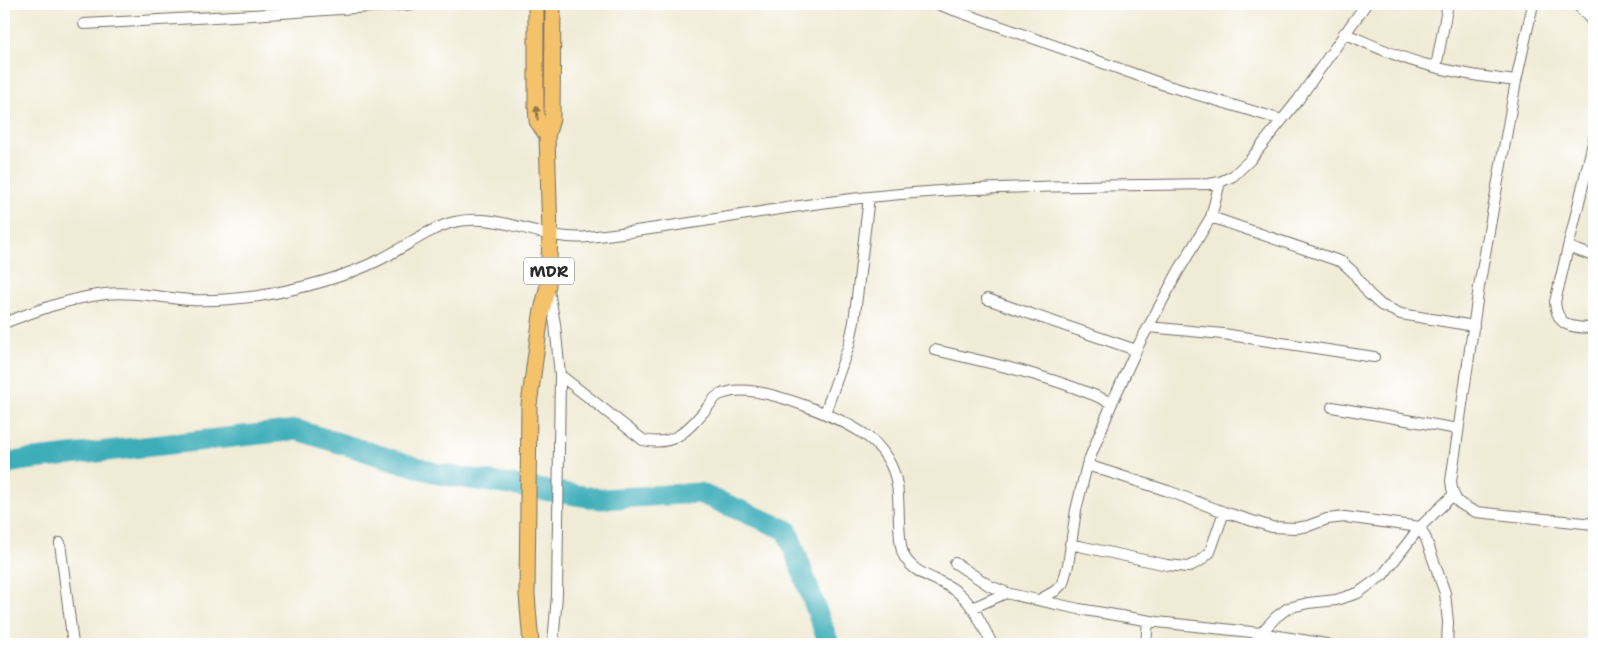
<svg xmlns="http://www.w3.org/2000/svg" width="1598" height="648" viewBox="0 0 1598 648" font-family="'Shantell Sans',sans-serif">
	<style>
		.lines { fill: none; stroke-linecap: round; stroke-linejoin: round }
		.river { stroke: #3eadb9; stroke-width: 21 }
		.street-casing { stroke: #706e66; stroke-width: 12 }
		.primary-casing { stroke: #706e66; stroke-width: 17 }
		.street { stroke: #fff; stroke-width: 10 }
		.primary { stroke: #f4c26a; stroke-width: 15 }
		.oneway { fill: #90764a }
		.labels { text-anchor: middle; stroke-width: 4.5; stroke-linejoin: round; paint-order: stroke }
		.shield { fill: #fff; stroke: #6b6b6b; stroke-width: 1 }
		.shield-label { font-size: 16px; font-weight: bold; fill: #2b2b2b }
	</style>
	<rect width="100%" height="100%" fill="#fff"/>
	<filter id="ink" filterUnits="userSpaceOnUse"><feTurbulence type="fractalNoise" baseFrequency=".02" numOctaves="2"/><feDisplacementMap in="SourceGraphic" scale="10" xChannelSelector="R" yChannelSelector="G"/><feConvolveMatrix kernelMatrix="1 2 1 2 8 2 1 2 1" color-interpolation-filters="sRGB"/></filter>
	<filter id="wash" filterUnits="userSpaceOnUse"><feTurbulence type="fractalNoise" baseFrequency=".0096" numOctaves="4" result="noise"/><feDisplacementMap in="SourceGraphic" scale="20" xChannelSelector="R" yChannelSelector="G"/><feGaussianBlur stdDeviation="1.12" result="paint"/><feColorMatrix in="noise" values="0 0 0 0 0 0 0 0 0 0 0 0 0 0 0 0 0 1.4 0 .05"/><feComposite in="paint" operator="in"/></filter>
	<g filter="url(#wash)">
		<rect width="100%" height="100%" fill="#f0ebd5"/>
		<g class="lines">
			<!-- river -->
			<path class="river" d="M4,464L25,460L297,430L439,474L602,499L699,493L787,530L829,644"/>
		</g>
	</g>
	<g filter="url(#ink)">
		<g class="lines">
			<!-- street casing -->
			<g class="street-casing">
				<path id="street" d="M1533,4L1516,81L1479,287L1451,481C1453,501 1458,504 1476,512L1594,524
					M1577,4L1594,23
					M940,5L1165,85L1282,120
					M84,24L252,15L414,4
					M1344,33C1370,44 1396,57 1424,64C1454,73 1485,77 1516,81
					M1436,67L1447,9L1445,4
					M1594,139L1555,302C1557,327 1572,328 1594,328
					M1211,217L1342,262L1353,272L1368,293L1381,305L1401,314L1474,326
					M1568,247L1594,256
					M549,291L555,324L560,375L557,595L553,644
					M987,299L1136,350
					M4,323C36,311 70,298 105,294C133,291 163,298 191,300C214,301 236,299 259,296C299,289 340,279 377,261C401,250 429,228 454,222C500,211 542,242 588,237C682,227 775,207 869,197C982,185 1096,186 1209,184L1220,182L1233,176L1250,160L1298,100L1366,4
					M1148,327L1223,334L1374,357
					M935,350C995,364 1056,377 1112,403
					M560,375L643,440C674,447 688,430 706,409C710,405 714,397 719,395C722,393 729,392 733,391C765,386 843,418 868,437C883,448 894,466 897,485C900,501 897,544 904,556C915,576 939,578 956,591C974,604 982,625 992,644
					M1332,407L1458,429
					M825,413L849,345L854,322L869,197
					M1087,465L1168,491L1224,512L1272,527L1296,528L1308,526L1327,519L1345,517L1420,527L1426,539L1445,593L1448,622L1447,644
					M60,543L73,644
					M1070,544L1167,565L1188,567L1200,561L1210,552L1224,512
					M955,563L990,586L1010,594L1079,609L1157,622L1261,633L1326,644
					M1039,600L1055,591L1063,583L1068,565L1076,510L1087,465L1112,403L1138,346L1179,270L1211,217L1220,182
					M972,608L1006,593
					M1261,633L1276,617L1288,608L1308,603L1336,600L1358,593L1383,575L1420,527L1453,495
					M1146,644L1148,621"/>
			</g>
			<!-- primary casing -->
			<g class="primary-casing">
				<path id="primary" d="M536,4V107L537,121L547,136
					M531,644L527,595L529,405L541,315L548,285L550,235L547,136L552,119L553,4"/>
			</g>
			<!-- street -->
			<use href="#street" class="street"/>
			<!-- primary -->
			<use href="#primary" class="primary"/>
		</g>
		<!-- one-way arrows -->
		<defs><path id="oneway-solid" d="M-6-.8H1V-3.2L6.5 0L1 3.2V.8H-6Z" transform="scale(1.25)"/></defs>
		<use class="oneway" href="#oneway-solid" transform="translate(537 113) rotate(-96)"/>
	</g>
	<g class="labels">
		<!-- shield labels -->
		<rect class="shield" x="524" y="257.5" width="50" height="27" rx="4"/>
		<g class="shield-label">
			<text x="549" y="277">MDR</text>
		</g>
	</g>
	<!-- margin -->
	<rect width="1598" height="648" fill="none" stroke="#fff" stroke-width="20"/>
</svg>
